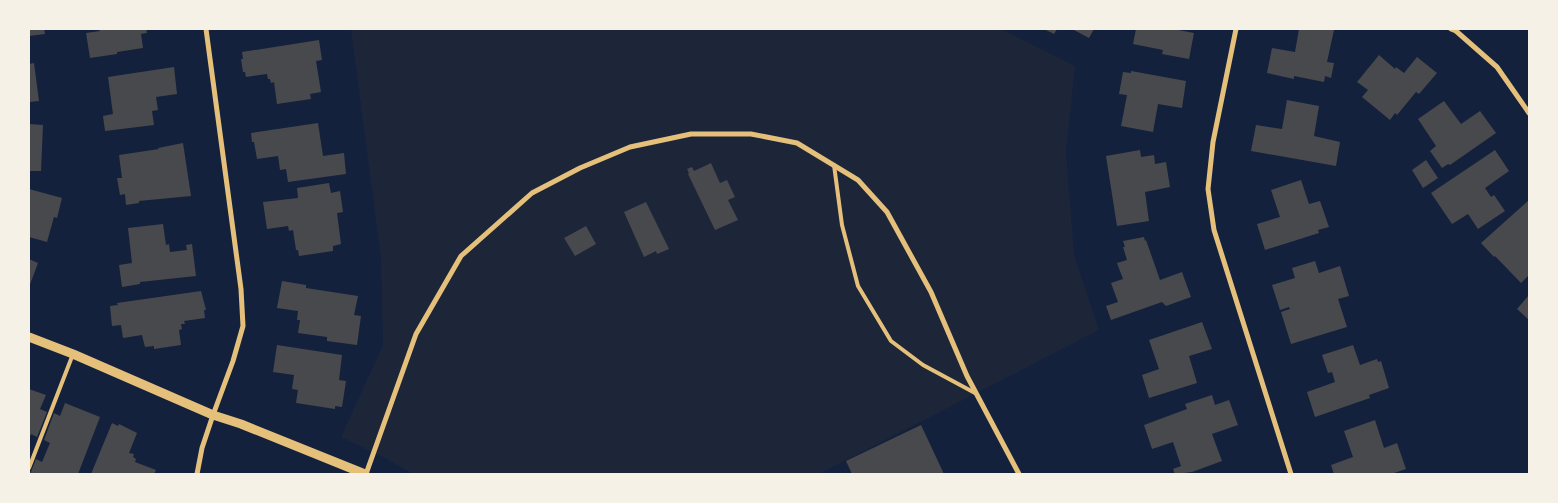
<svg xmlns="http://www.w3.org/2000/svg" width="1558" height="503" viewBox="0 0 1558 503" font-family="Jost,sans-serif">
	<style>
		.green { fill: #1d2539 }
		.building { fill: #48494c }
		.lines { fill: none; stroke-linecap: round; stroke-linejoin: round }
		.service { stroke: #e5c07b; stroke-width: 4 }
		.minor { stroke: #e5c07b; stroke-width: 5 }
		.tertiary { stroke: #e5c07b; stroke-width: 9 }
	</style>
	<rect width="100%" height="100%" fill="#14213d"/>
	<!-- green -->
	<path class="green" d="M351,29H1001L1075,66L1066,152L1074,255L1099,330L819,474H413L387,459L341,437L383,345L381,258Z"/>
	<!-- building -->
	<path class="building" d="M29,29H44L45,34L29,36Z
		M99,29H146L147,33L141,34L143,48L117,52V54L90,58L86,33L100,31Z
		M1044,29H1057L1054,34Z
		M1072,29H1094L1089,38Z
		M1136,29H1173L1194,33L1189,59L1162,54L1163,50L1133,44Z
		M1299,29H1327L1334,30L1327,62L1334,63L1331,78L1325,76L1324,82L1294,76V79L1267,73L1272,48L1295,52Z
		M319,40L322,60L316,61L321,92L310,94L311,99L277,104L274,82L271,83L270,79H268L267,74L246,77L245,72H243L241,59H243L242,52Z
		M1379,55L1395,69L1396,67L1404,73L1417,57L1437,73L1419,94L1416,92L1397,115L1395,113L1390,120L1362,97L1368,90L1357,82Z
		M34,63L39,101L29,102V64Z
		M174,67L177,94L156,97L158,110L152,111L154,125L105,131L103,116L113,114L108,77Z
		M1131,71L1186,81L1182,108L1158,104L1153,132L1121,126L1127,95L1119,94L1123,72L1131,73Z
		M1287,100L1319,106L1314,136L1340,142L1336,166L1251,151L1256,125L1282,129Z
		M1444,101L1461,124L1480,111L1496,133L1450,165L1448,164L1442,168L1430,151L1436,146L1418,119Z
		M318,123L323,156L344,153L346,174L288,182L286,169L280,170L278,156L257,159L254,142H252L251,133Z
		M29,124L43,125L41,171H29Z
		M183,143L191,196L139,201V203L126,205L125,194L120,195L117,178H122L119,155L159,149L158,148Z
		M1140,150L1141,157L1154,155L1155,164L1166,162L1170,187L1145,192L1149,221L1117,226L1106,156Z
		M1495,150L1509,171L1485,188L1491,197L1494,195L1505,211L1478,229L1468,214L1452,224L1431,193Z
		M1426,160L1438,178L1423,188L1412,170Z
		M711,163L720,183L727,180L735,197L728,200L738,220L715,230L688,174L689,173L687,169L692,167L694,171Z
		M1301,180L1309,204L1320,201L1329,227L1318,230L1319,233L1265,250L1257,224L1280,217L1271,190Z
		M329,183L331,193L340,191L343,212L337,213L341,244L333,246V251L299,256L298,250H296L293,230L289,231L288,226L267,229L263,202L298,198L297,188Z
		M29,189L62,198L57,218L54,217L47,242L29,237Z
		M1529,200V275L1521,283L1495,256L1494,257L1481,243Z
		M646,202L669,249L657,254L656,251L644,257L624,212Z
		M163,224L166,245L169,244L170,252L187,250L186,245L192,244L196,276L140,282V284L122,287L119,265L132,263L128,228Z
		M586,226L596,244L575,256L564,238Z
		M1144,237L1145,241L1146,240L1160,280L1182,272L1191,297L1166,306L1162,302L1111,320L1106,306L1118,302L1111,283L1123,279L1117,263L1127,260L1123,247H1125L1123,241Z
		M29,259L38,263L29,287Z
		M1315,261L1319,273L1340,266L1349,296L1338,299L1347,327L1291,344L1281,312L1290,309L1289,307L1280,310L1272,285L1295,278L1292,268Z
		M282,281L306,285V288L358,296L354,315L361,316L357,345L327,341V337L298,333L300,320H297L298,311L277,308Z
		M201,291L206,310H204L205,318L184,321L185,324H181L182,329L179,330L181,345L154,349V346L145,347L142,335L123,338L121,325L112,326L110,306L118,305L117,303Z
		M1529,295V320L1517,309Z
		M1202,322L1212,349L1189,356L1197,383L1149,398L1142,375L1159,369L1149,340Z
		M277,345L342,355L339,380L346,381L342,407L335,406V409L296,403L298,390L292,389L294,375L273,372Z
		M1353,345L1360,365L1377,359L1378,362L1381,361L1389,388L1369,395L1370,398L1315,417L1307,392L1335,382L1332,372L1328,373L1322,355Z
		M29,389L46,395L40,409L47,412L37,437L31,434L29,439Z
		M1212,395L1215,405L1229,400L1238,425L1212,434L1222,461L1192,472L1175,474L1173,469L1181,466L1173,442L1152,449L1144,425L1187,409L1185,404Z
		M65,403L100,417L78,474H30L36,459L42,462L50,443L44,440L54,413L60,416Z
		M1375,420L1384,448L1397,443L1406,469L1391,474H1334L1331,465L1353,457L1344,431Z
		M112,423L118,426L119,424L137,433L129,453L134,454L133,457L136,459L135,462L156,470L154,474H91Z
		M921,425L944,474H852L846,461Z"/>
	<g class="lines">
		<!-- service -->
		<path class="service" d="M834,165L842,225L858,286L891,341L923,365L975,393
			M29,468L73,354"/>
		<!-- minor -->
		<path class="minor" d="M1236,29L1213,142L1208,189L1214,230L1291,474
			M1451,29L1456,31L1497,67L1529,113
			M197,474L202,448L213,415L233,361L243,326L241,289L206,29
			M366,474L416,334L461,256L532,193L580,168L630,147L691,134H751L797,143L858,180L887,212L931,292L967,376L1019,474"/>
		<!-- tertiary -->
		<path class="tertiary" d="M29,337L73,354L213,415L241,424L365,474"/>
	</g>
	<!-- border -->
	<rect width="1558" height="503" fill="none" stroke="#f6f1e7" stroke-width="60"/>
</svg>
